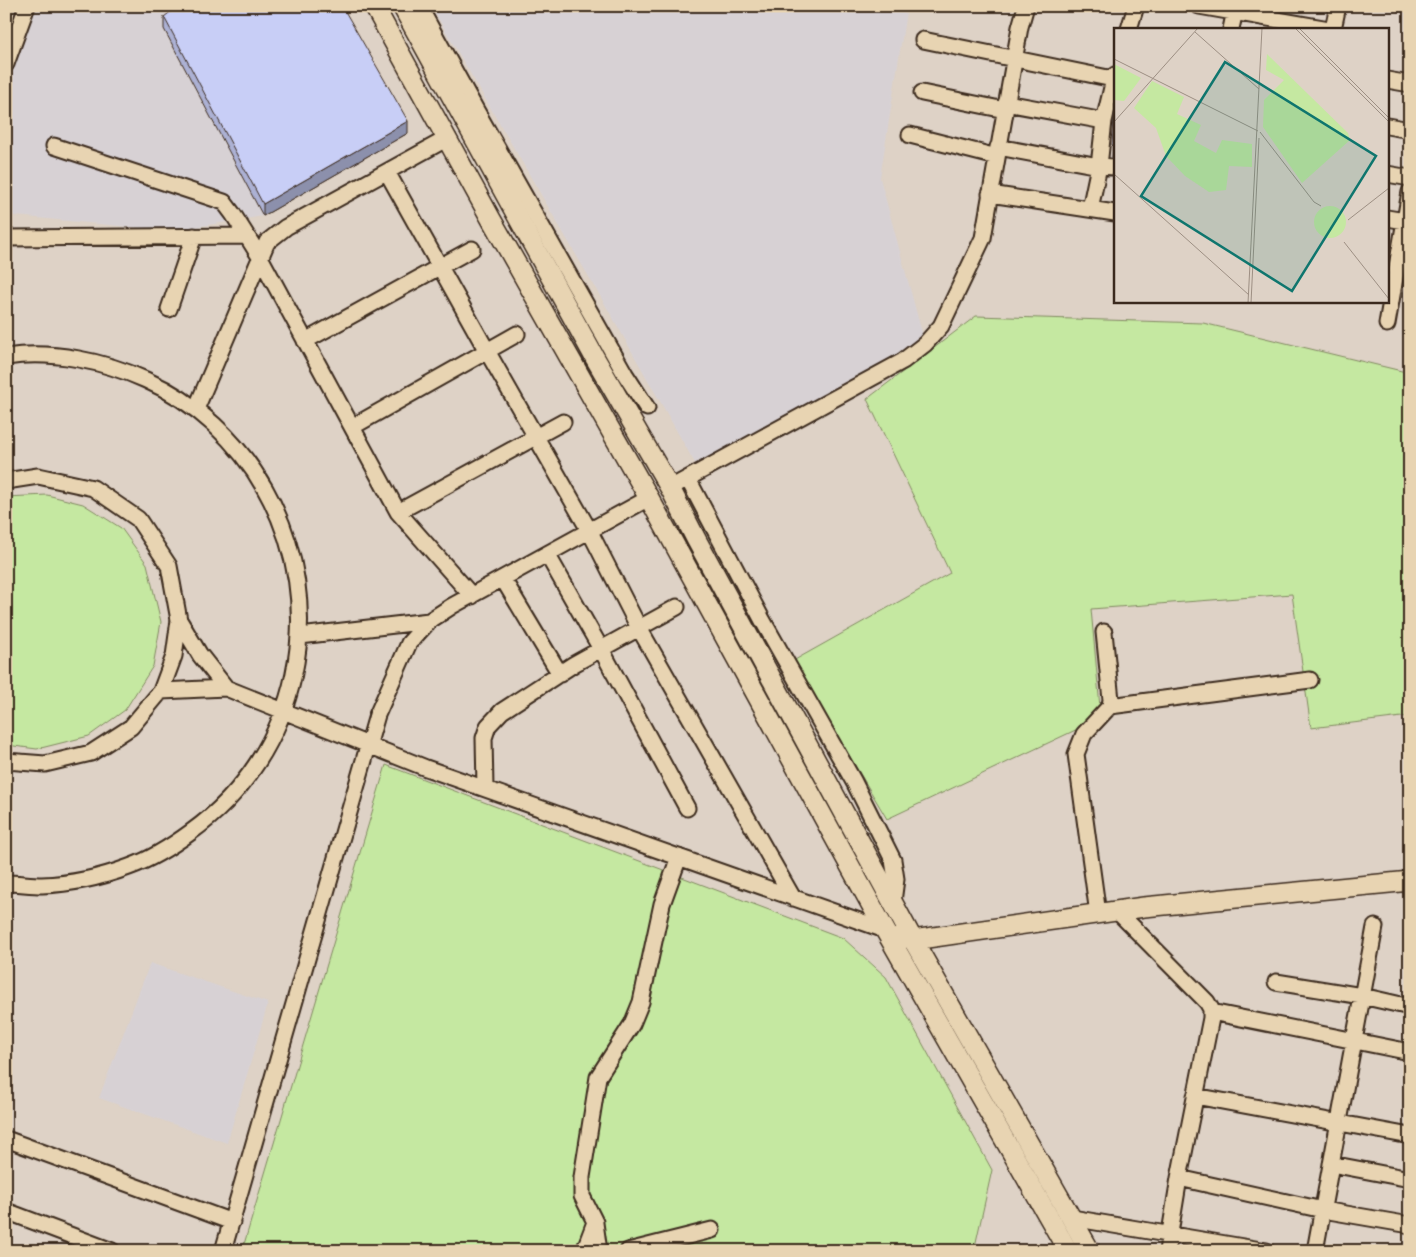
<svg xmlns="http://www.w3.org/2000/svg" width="1416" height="1257" viewBox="0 0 1416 1257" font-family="'Balsamiq Sans',sans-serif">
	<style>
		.built { fill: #d7d1d4 }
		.green { fill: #c5e8a1; stroke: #808960 }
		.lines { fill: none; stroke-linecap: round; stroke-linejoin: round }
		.minor-casing { stroke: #3b2a1e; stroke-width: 19 }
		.major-casing { stroke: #3b2a1e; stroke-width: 22 }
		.minor { stroke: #e8d4b2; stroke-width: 15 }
		.major { stroke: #e8d4b2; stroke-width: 19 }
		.wall { fill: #acb1d4; stroke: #3b2a1e }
		.shaded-wall { fill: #8c90ac; stroke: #3b2a1e }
		.building { fill: #c8cef6; stroke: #3b2a1e }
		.inset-road { fill: none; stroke: #9d8f83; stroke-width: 1 }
		.view { fill: #0f766e; fill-opacity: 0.15; stroke: #0f766e; stroke-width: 2.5 }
		.inset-edge { fill: none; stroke: #3b2a1e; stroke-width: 2.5 }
	</style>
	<rect width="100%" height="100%" fill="#ded2c6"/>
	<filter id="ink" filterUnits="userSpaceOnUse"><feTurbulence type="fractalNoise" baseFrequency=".02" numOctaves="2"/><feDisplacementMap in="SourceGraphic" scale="10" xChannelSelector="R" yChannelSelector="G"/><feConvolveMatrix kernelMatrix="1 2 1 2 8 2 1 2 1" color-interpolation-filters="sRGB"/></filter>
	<g filter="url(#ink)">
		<!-- built -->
		<path class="built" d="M34,6H195L164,30L263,216L171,231L6,215V82Z
			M431,6H907L880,178L924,340L696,465L610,313Z
			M150,963L268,1003L227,1143L99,1098Z"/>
		<!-- green -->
		<path class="green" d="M976,316L1203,323L1410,373V716L1311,728L1292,594L1091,609L1101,718L887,819L793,661L950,573L867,399Z
			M47,495L83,504L121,528L147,564L161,622L153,666L125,710L89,736L37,749L6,745V497Z
			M386,765L843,938L886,977L992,1170L974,1251H242Z"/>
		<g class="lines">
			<!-- minor casing -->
			<g class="minor-casing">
				<path id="minor" d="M419,6L476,110L625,374L647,408
					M1199,6L1329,29
					M1129,29L1136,6
					M1231,29L1236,6
					M1333,29L1338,6
					M923,40L1113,79
					M6,64L27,6
					M1387,80L1410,84
					M922,93L1005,110
					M1006,103L1104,121
					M1387,126L1410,130
					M910,135L997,157
					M54,146L224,202L233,214L260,257L398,512L472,596
					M998,147L1099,166L1115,167
					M387,172L487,351L589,530L639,628L793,898
					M1387,174L1410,178
					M990,194L1115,213
					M1090,209L1099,166L1104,121L1115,75
					M1387,218L1405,221
					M6,238L247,236
					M169,309L194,236
					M1387,324L1410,192
					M305,341L472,249
					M6,357C52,350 104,361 146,380C196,402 238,441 265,489C331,606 300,754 191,832C172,846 152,859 129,867C102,877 71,884 42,885C30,885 18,883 6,883
					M196,409L267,242L286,227L448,138
					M352,427L517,334
					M688,479L763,621L854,782L893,860L896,879L893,902
					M6,481L38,476L93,488L138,519L169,566L179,620L174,656L161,691L131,727L91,753L45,764L6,761
					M670,488L903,361L925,344L941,326L983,238L1020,27L1026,6
					M398,512L563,422
					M547,554L601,649L687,808
					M503,579L560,674
					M179,620L200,655L226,688
					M300,636L429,621
					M161,691L226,688L426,768L885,930
					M1110,706L1310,680
					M485,788L484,738L488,726L502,711L574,664L677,607
					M1117,911L1207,1002L1211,1009V1018L1179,1178L1167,1251
					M1098,914L1076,754L1084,734L1110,706L1111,700L1104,632
					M1276,982L1362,996L1410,1007
					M1211,1012L1410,1052
					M1195,1096L1410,1136
					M6,1139L232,1222
					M1331,1164L1410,1179
					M1179,1178L1323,1210L1410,1225
					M6,1211L112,1251
					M1072,1218L1267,1251
					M595,1223L599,1251
					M223,1251L377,715L409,643L429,621L452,606L649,498
					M584,1251L595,1222L582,1196V1177L598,1077L632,1024L641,1002L662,904L679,857
					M628,1251L712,1230
					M1315,1251L1375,927"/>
			</g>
			<!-- major casing -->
			<g class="major-casing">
				<path id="major" d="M374,6L491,219L649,498L885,930L1068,1251
					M402,6L595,358L670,488L696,539L913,940L1090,1251
					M902,936L913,940L1144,907L1410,881"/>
			</g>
			<!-- minor -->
			<use href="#minor" class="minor"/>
			<!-- major -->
			<use href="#major" class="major"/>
		</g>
		<!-- wall -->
		<path class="wall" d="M164,17L408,133L263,216L164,29Z
			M1115,104V158L1112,157Z"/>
		<!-- shaded-wall -->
		<path class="shaded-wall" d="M408,121V133L263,216V204Z"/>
		<!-- building -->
		<path class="building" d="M178,6H342L408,121L263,204L164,17Z
			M1115,104V145H1112Z"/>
	</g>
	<!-- overview -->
	<g transform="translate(1114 28)">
		<rect width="275" height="275" fill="#ded2c6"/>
		<path d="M153,26L234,105L236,112L188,155L149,99L150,72L170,52L152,42ZM0,36L27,50L10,73L0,72ZM38,53L70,69L63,86L87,97L80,113L102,125L108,112L138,116V139L115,138L112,162L95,164L71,148L52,128L42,100L20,80ZM200 194a16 16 0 1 1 32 0a16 16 0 1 1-32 0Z" fill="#c5e8a1"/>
		<path class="inset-road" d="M181,0L275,94M185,0L275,90M81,4L145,61M0,31L144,103M0,94L84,0M146,104L200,174L207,178M0,146L135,267M234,192L275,160M230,214L275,271M134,275L148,0M137,275L145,110"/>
		<path class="view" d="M111,34L262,128L178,263L27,168Z"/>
		<rect width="275" height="275" class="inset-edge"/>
	</g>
	<!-- margin -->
	<rect width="1416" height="1257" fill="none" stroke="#e8d4b2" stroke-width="25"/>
	<rect x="12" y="12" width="1391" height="1232" fill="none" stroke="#3b2a1e" stroke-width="2" filter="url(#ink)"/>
</svg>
